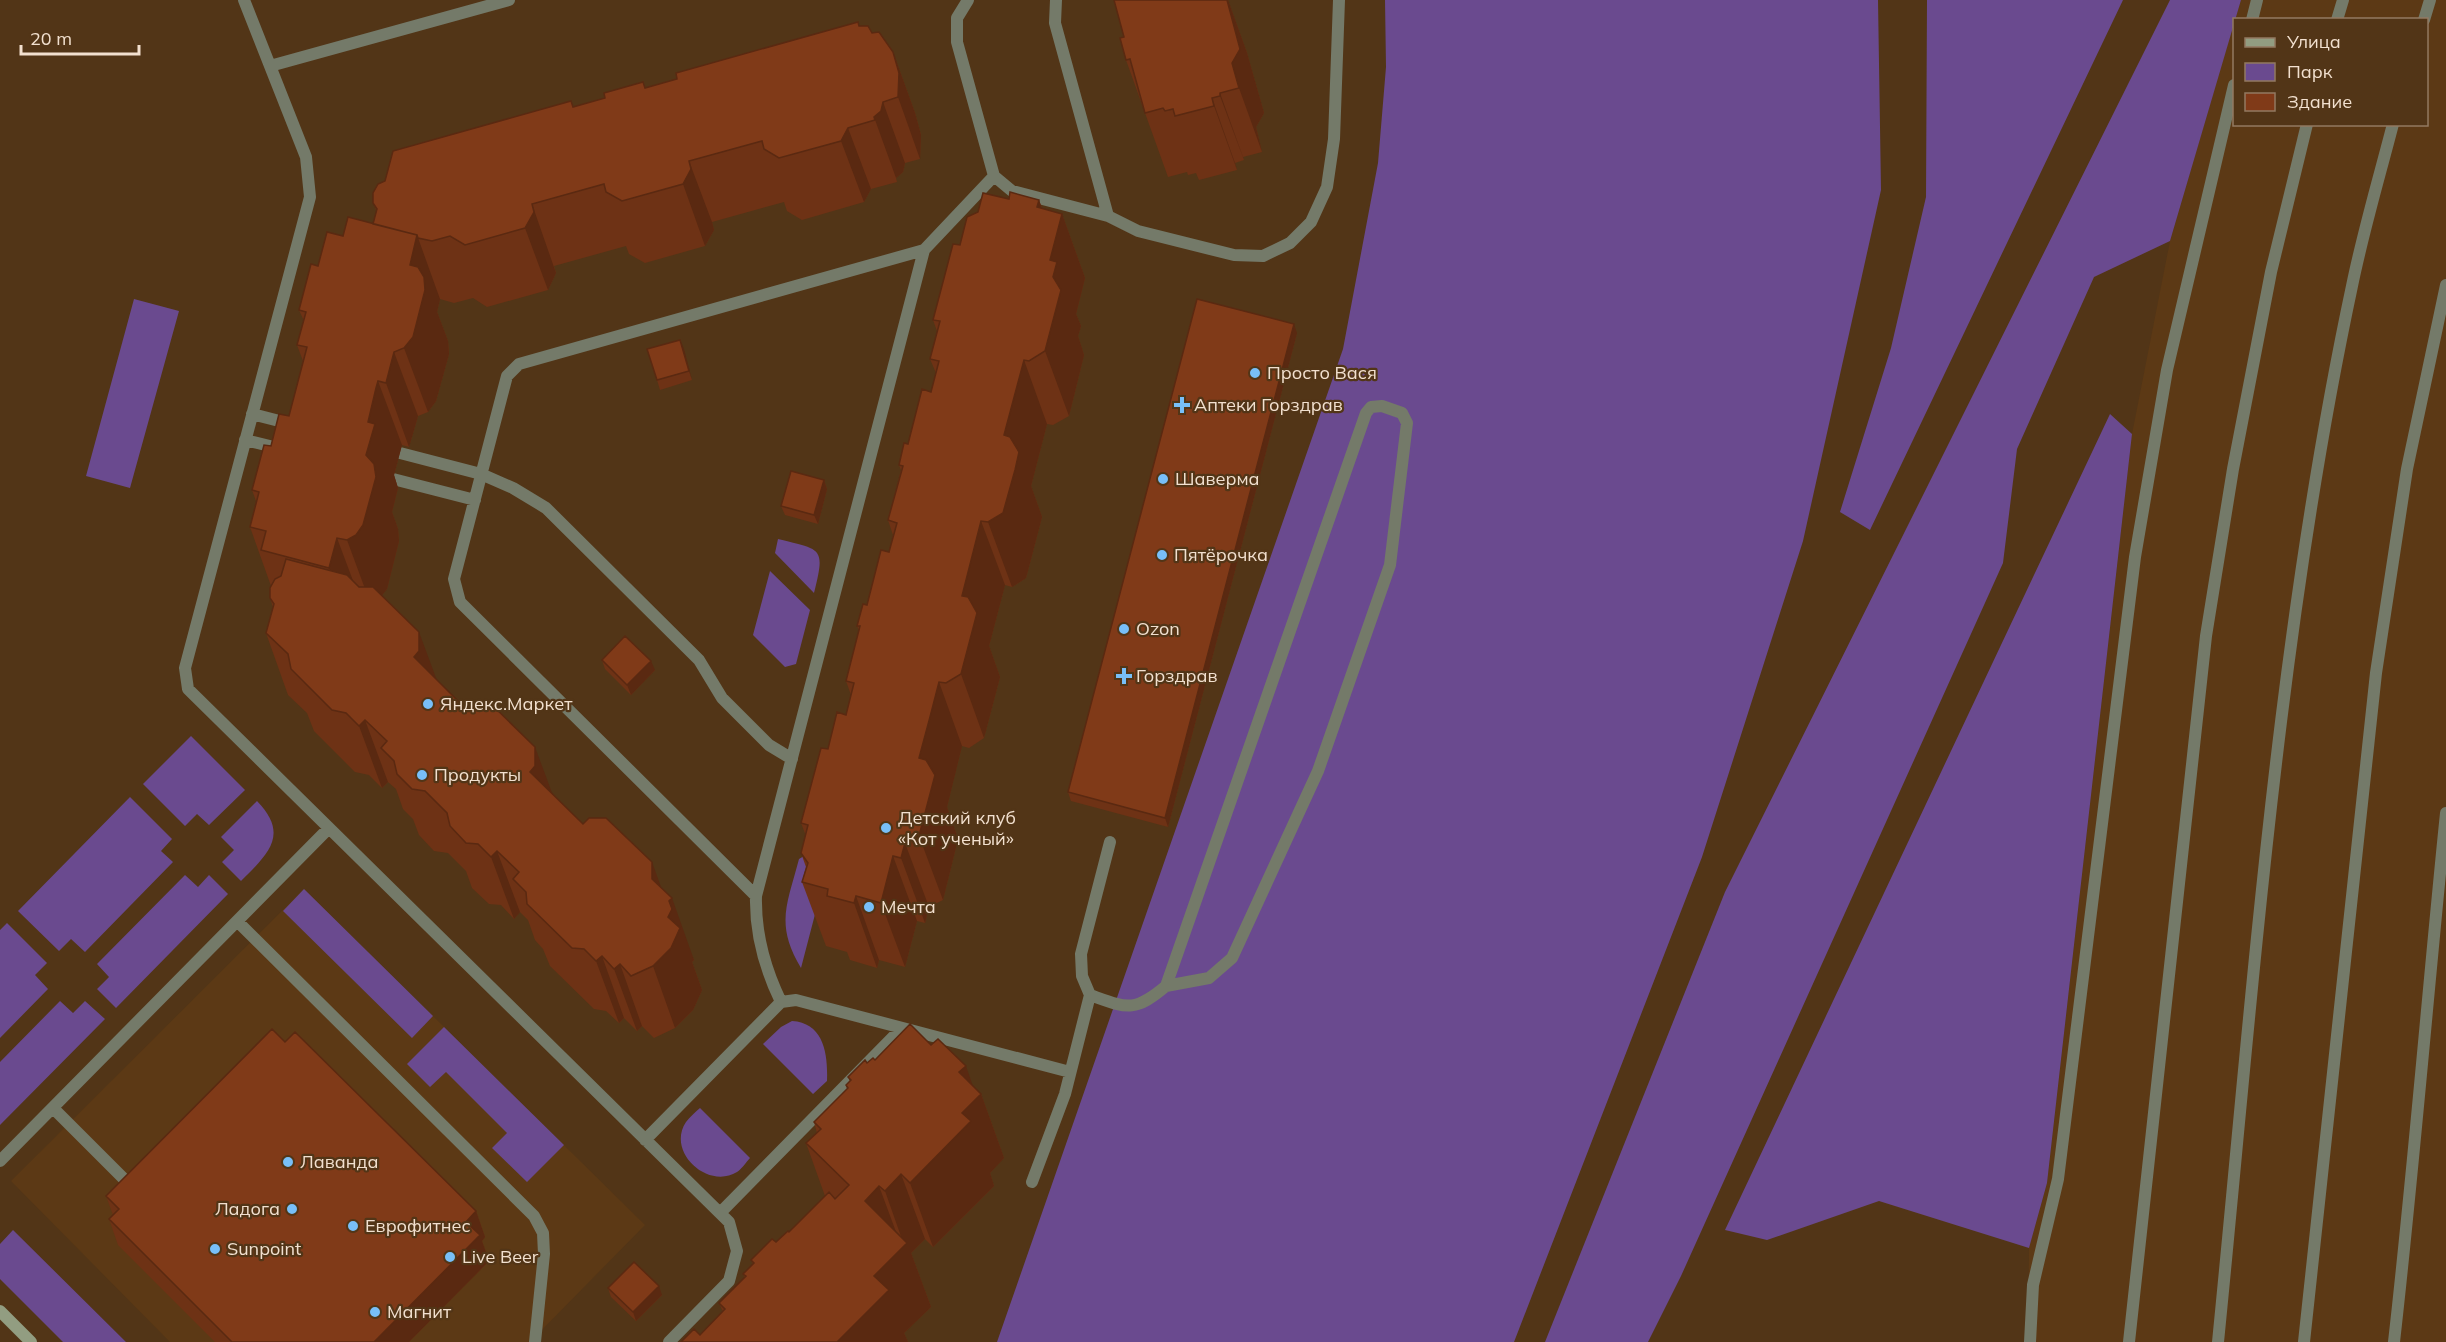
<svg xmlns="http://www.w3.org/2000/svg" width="2446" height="1342" viewBox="0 0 2446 1342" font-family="Mulish,sans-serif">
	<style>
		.built { fill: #5c3915 }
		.green { fill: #6a4a8f }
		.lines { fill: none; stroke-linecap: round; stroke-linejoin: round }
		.lane { stroke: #747a69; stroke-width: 12 }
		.secondary { stroke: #929d81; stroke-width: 12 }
		.wall { fill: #6e3215 }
		.shaded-wall { fill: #5a2911 }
		.building { fill: #803a18; stroke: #5a2911; stroke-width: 1.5 }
		.poi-dot { fill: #78bff8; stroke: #523517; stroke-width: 2 }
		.labels { text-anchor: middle; stroke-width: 4.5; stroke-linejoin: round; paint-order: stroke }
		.poi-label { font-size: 18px; fill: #f2e0cf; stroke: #523517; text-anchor: start }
	</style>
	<rect width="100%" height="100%" fill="#523517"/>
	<!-- built -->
	<path class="built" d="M2241,0H2446V1342H2028L2029,1248L2047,1183L2132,434L2170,241L2234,22V124H2426V20L2235,19Z
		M304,889L645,1225L530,1342H170L11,1181Z"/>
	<!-- green -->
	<path class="green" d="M1385,0H1878L1881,190L1803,541L1702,857L1514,1342H997L1343,349L1378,163L1386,67Z
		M1927,0H2123L1870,530L1840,512L1891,348L1926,197Z
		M2170,0H2241L2170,241L2094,277L2017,449L2003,563L1681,1276L1648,1342H1545L1725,892Z
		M134,299L179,311L130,488L86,476Z
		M2110,414L2132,434L2047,1183L2029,1248L1879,1201L1767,1240L1725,1230Z
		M778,539C821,550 826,546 814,593L775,553Z
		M770,571L810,610L796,664L785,667L753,635Z
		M191,736L245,790L209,825L197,814L185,826L143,784Z
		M130,797L172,839L161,851L173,862L85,952L71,939L59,951L18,911Z
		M257,801C290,835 268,854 241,881L222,862L234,850L221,837Z
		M816,849L831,853L801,968C775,924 787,905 799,859Z
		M185,875L198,887L209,875L228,894L116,1008L97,989L109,977L97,964Z
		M304,889L433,1016L412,1038L283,911Z
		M7,923L47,963L35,975L48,989L0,1038V930Z
		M60,1001L73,1013L85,1001L105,1019L0,1125V1062Z
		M792,1021C824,1023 828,1054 827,1081L813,1094L763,1044L781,1027Z
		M444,1027L564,1145L527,1182L492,1148L507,1133L446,1072L430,1087L407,1064Z
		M700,1108L750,1158C746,1162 742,1169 737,1172C708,1190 666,1152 686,1122C690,1117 695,1112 700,1108Z
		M13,1230L126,1342H63L0,1279V1244Z"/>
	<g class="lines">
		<!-- lane -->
		<path class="lane" d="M244,0L306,157L310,197L185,668L188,689L729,1222L737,1251L729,1281L669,1342
			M968,0L957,18V42L994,176L1012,191L1108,216L1138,231L1234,255L1263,256L1290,243L1311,222L1327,187L1334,139L1339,0
			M1056,0L1055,23L1108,216
			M2252,20L2257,0
			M2337,20L2343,0
			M2424,20L2430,0
			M270,66L509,0
			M252,414L291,424
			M245,440L282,449
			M400,453L481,474L513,488L546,508L699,660L722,698L769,745L792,759
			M393,479L475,500
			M756,896L460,602L454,579L502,395L507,376L519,364L924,250
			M237,921L534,1216L543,1233L544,1254L535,1342
			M1090,995C1127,1008 1134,1013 1166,986L1366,413L1371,407L1382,406L1402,413L1407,423L1390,565L1318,771L1232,958L1209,978L1166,986
			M781,1002C764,967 755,934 756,896L924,250L994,176
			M53,1108L134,1189
			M645,1140L781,1002L796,1000L1070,1072
			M0,1161L329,828
			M1032,1182L1065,1094L1090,995L1082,976L1081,954L1110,842
			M720,1213L902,1028
			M2030,1342L2033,1285L2058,1179L2135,557L2167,370L2234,85
			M2129,1342L2206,636L2233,469L2271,272L2307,124
			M2218,1342C2253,990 2278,633 2352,286C2363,232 2379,178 2393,124
			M2304,1342L2376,673L2407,469L2446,285
			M2394,1342C2414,1166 2428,989 2446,813"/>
		<!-- secondary -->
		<path class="secondary" d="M0,1311L31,1342"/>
	</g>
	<!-- wall -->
	<path class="wall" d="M1114,0H1229H1228L1247,53L1264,113L1256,127L1262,152L1243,157L1244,160L1235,163L1237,170L1199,180L1196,173L1188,175L1187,172L1168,177L1126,60L1124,37Z
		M860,26L872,33L893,52L915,113L921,135L920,159L905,163L903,172L896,178L897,182L871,189L864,202L802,220L787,211L784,202L712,222L714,230L705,246L645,263L629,254L626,246L554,266L556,273L548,290L487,307L473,298L454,303L440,299L437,312L448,341L449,354L436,401L428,412L418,416L409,447L402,445L394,475L398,488L392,512L398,529L399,541L387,589L382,595L436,679L583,824L661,888L694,960L692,962L702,990L693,1010L675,1028L654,1038L642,1026L637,1031L624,1018L619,1023L606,1011L594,1009L550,966L543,949L535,940L528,920L520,912L514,919L501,905L489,904L472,888L466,871L448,853L434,851L419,835L413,819L403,809L396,789L388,782L382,788L369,775L355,772L314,731L307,713L288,695L266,633L273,607L270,598L271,586L250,527L256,501L252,490L271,446L289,416L303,361L297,345L304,321L299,310L318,266L343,236L373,224L377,212L373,203L573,107L645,88Z
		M1009,199L1039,200L1042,208L1062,214L1085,278L1076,314L1081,326L1078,336L1084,355L1069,416L1053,425L1047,424L1031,486L1042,517L1026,578L1012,587L1005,585L989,646L1000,677L984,738L969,748L962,746L953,782L947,807L958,839L943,900L929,907L925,923L917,921L905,967L879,960L877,968L850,960L847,952L826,946L802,882L806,867L801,853L806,836L801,823L828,749L846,715L851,695L846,681L859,630L857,626L889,552L893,535L888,520L901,470L899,465L931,392L936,373L930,359L937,331L933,320L960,245Z
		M1297,333L1168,827L1071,801L1068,792Z
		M680,340L692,380L660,390L657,380Z
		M824,480L827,489L818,524L785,515L781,506Z
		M602,660L655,670L631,695L605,669Z
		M285,1042L476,1211L485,1237L482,1241L489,1261L409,1342H215L118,1245L109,1219L113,1215L106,1196Z
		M875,1060L973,1086L981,1094L1004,1158L990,1173L994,1186L933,1247L925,1239L911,1253L931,1307L904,1333L908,1342H681L700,1335L723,1312L719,1303L745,1278L743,1274L753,1264L751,1260L789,1232L825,1196L806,1143L817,1133L814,1122L847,1089L846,1085L850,1082L848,1077L867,1063Z
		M608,1288L662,1295L636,1321L611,1297Z"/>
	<!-- shaded-wall -->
	<path class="shaded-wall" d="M1227,0H1228L1247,53L1264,113L1256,127L1262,152L1239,88L1232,63Z
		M893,52L915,113L921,135L920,159L898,97Z
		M1220,93L1243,157L1244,160L1220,96Z
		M1212,98L1235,163L1237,170L1214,106Z
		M883,102L905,163L903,172L896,178L874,117Z
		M848,128L871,189L864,202L841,141Z
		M689,161L712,222L714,230L705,246L683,184Z
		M1039,200L1054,243L1062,214L1085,278L1076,314L1081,326L1078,336L1084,355L1069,416L1045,351L1053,277L1037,207Z
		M532,204L556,273L548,290L525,228Z
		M417,235L440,299L437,312L448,341L449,354L436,401L428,412L404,348L410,265Z
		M1294,324L1297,333L1168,827L1165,818Z
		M680,340L684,349L692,380L689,371Z
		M394,352L418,416L409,447L386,383Z
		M1024,360L1047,424L1031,486L1042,517L1026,578L1012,587L988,522L1004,435Z
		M378,381L402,445L394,475L398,488L392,512L398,529L399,541L387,589L379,599L371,605L347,540L368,422Z
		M824,480L827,489L818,524L814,515Z
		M981,521L1005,585L989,646L1000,677L984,738L961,674L962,596Z
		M337,538L361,602L353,632L329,568Z
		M419,632L442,694L414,657Z
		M651,661L655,670L631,695L627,685Z
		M939,682L962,746L947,807L958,839L943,900L919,836V758Z
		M365,720L388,782L382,788L359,726Z
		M535,747L558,809L530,772Z
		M905,843L929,907L925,923L901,858Z
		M497,851L520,912L514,919L491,857Z
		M893,856L917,921L905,967L881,903Z
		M652,862L670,912L669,901L672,898L694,960L692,962L702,990L693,1010L675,1028L653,966Z
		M856,896L879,960L877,968L854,903Z
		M602,956L624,1018L619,1023L596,961Z
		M620,964L642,1026L637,1031L614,969Z
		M966,1066L977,1098L981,1094L1004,1158L990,1173L994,1186L933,1247L910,1183L962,1113L959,1072Z
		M901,1174L925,1239L911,1253L931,1307L904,1333L908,1342H837L874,1276L865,1201L879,1186L902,1248L904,1245L885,1191Z
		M476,1211L485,1237L482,1241L489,1261L409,1342H374L466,1222Z
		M659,1286L662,1295L636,1321L633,1312Z"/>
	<!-- building -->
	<path class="building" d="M1114,0H1227L1240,49L1232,63L1239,88L1220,93V96L1212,98L1214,106L1175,116L1173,109L1165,111L1163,108L1145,113L1130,59L1126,60L1120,38L1124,37Z
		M858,22L859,26H868L872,33L879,32L893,52L899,73L898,97L883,102L881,111L874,117L875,120L848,128L841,141L779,158L764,149L762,141L689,161L691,169L683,184L622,201L606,192L604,184L532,204L534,212L525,228L465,245L450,236L432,241L418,238L417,235L373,224L377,209L373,203V193L378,184L385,181L393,151L571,101L573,107L605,98L604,93L643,82L645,88L677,79L676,73Z
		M1010,192L1039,200L1037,207L1062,214L1050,260L1057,262L1053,277L1061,290L1045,351L1029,361L1024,360L1004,435L1010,437L1019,452L1015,470L1003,513L988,522L981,521L962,596L968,597L977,613L961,674L946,683L939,682L930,717L919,758L926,760L935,775L919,836L905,843L901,858L893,856L881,903L856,896L854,903L827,896L828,889L802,882L808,863L801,853L808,825L801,823L821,748L828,749L837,712L846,715L854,683L846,681L860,626H857L863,604L867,605L881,550L889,552L897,523L888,520L903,466L899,465L904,443L908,444L922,389L931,392L939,361L930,359L940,321L933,320L953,244L960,245L967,217L978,212L983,193L1009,199Z
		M348,217L417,235L410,265L418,267L424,277L425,290L413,337L404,348L394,352L386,383L378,381L376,388L368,422L375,424L366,455L374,464L376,477L363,525L356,535L347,540L337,538L329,568L261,550L266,531L250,527L259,492L252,490L264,445L271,446L279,414L289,416L307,347L297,345L306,312L299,310L311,264L318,266L327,232L343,236Z
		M1197,299L1294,324L1165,818L1068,792Z
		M680,340L689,371L657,380L647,349Z
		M791,471L824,480L814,515L781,506Z
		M286,559L347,575L359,587H373L419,632V651L414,657L466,709L472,703H490L535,747V766L530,772L583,824L589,818H606L652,862V879L672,898L669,901L672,909L668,917L680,928L671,948L653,966L631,976L620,964L614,969L602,956L596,961L584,949L572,948L527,904L526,892L513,879L519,872L497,851L491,857L478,844L466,843L450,826L447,813L425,791L412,789L397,774L394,761L381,748L387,741L365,720L359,726L346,713L332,710L291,669L288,654L266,633L274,604L270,598V588L275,579L281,576Z
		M625,636L651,661L627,685L602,660Z
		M910,1024L931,1045L938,1039L966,1066L959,1072L981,1094L962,1113L971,1121L910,1183L901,1174L885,1191L879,1186L865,1201L907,1243L874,1276L889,1290L837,1342H681L694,1329L700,1335L725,1309L719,1303L746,1276L743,1274L754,1263L751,1260L772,1239L776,1242L788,1231L789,1232L829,1192L835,1199L849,1185L806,1143L821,1129L814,1122L848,1088L846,1085L851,1080L848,1077L865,1060L867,1063L873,1058L875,1060Z
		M272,1029L285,1042L295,1032L476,1211L466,1222L480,1235L374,1342H232L109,1219L119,1209L106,1196Z
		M634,1262L659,1286L633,1312L608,1288Z"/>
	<!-- markers -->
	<g class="poi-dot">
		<circle cx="1255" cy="373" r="6"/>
		<path d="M1179 396h6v6h6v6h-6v6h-6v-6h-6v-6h6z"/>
		<circle cx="1163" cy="479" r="6"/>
		<circle cx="1162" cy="555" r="6"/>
		<circle cx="1124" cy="629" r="6"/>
		<path d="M1121 667h6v6h6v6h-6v6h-6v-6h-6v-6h6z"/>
		<circle cx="428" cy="704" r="6"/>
		<circle cx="422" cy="775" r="6"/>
		<circle cx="886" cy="828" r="6"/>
		<circle cx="869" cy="907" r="6"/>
		<circle cx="288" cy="1162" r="6"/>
		<circle cx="292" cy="1209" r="6"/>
		<circle cx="353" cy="1226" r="6"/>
		<circle cx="215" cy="1249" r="6"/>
		<circle cx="450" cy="1257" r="6"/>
		<circle cx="375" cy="1312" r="6"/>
	</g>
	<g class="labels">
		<!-- poi labels -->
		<g class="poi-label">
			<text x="1267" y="379">Просто Вася</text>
			<text x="1194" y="411">Аптеки Горздрав</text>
			<text x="1175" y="485">Шаверма</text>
			<text x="1174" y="561">Пятёрочка</text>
			<text x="1136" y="635">Ozon</text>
			<text x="1136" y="682">Горздрав</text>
			<text x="440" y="710">Яндекс.Маркет</text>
			<text x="434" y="781">Продукты</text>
			<text x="898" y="824">Детский клуб<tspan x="898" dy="21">«Кот ученый»</tspan></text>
			<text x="881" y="913">Мечта</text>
			<text x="300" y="1168">Лаванда</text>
			<text x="280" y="1215" text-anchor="end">Ладога</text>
			<text x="365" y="1232">Еврофитнес</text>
			<text x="227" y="1255">Sunpoint</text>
			<text x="462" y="1263">Live Beer</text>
			<text x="387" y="1318">Магнит</text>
		</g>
	</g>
	<!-- legend -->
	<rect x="2233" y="18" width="195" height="108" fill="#523517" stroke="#927961" stroke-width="1.5"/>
	<rect x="2245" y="38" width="30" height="9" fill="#929d81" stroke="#927961" stroke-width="1.5"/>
	<text x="2287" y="48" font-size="18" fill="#f2e0cf">Улица</text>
	<rect x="2245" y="63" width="30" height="18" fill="#6a4a8f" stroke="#927961" stroke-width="1.5"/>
	<text x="2287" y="78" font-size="18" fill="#f2e0cf">Парк</text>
	<rect x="2245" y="93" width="30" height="18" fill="#803a18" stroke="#927961" stroke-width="1.5"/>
	<text x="2287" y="108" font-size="18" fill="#f2e0cf">Здание</text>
	<!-- scale -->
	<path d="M21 45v9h118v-9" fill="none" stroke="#f2e0cf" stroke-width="3"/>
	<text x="30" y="45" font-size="18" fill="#f2e0cf" stroke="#523517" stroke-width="4.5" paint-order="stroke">20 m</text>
</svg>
